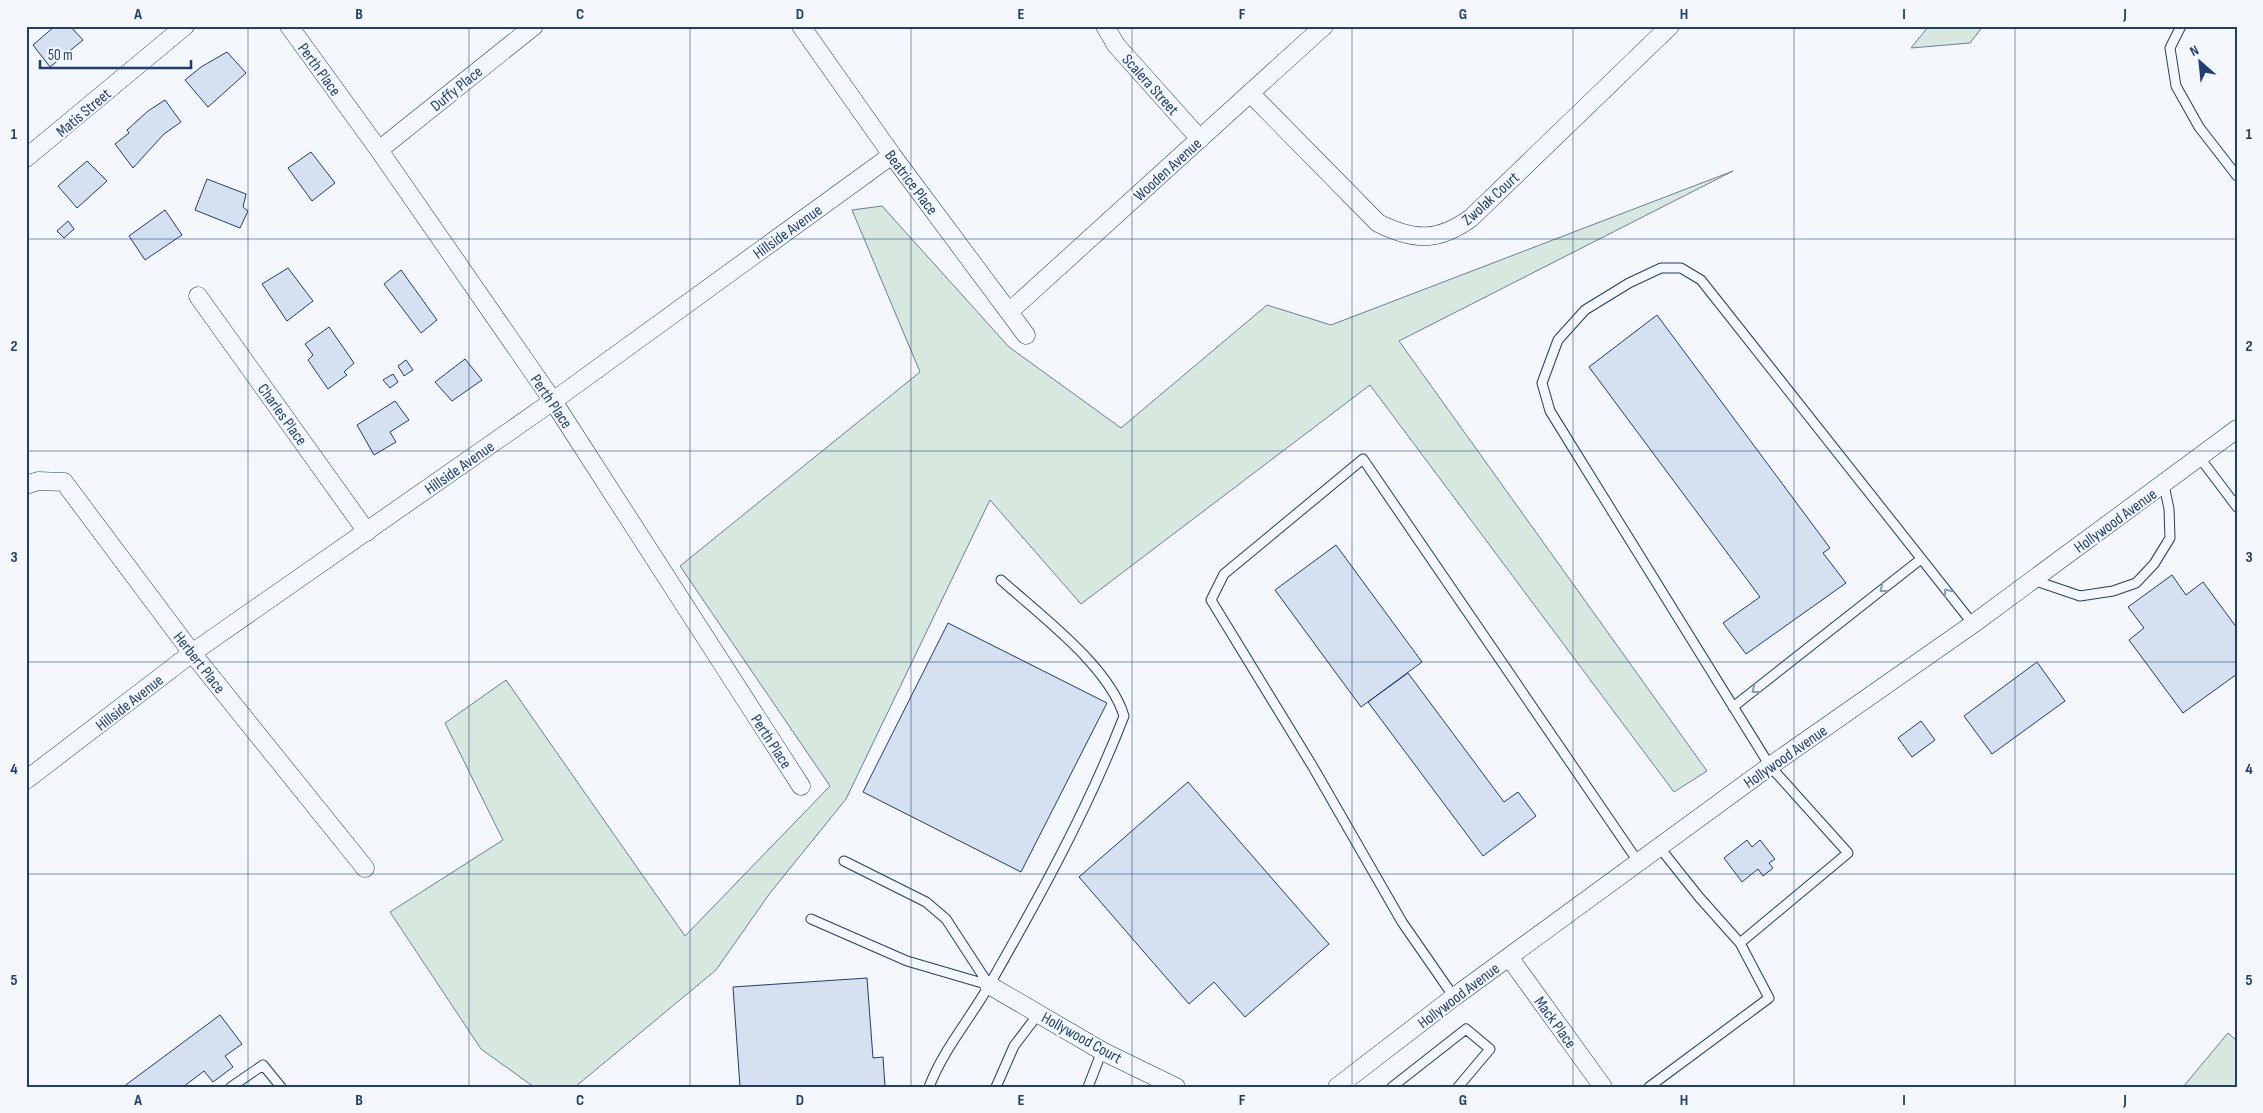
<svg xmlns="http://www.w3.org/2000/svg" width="2263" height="1113" viewBox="0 0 2263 1113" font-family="'Sofia Sans Condensed',sans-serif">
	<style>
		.green { fill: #d7e8df; stroke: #687fa3 }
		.building { fill: #d5e0f0; stroke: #1d3f73 }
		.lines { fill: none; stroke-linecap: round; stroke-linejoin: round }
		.service-casing { stroke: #1d3f73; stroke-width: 11 }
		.minor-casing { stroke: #1d3f73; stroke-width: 19 }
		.service { stroke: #f4f7fb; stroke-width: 9 }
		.minor { stroke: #f4f7fb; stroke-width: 18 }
		.oneway { stroke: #889bb7 }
		.grid { fill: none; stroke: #1d3f73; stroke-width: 1; stroke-opacity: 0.55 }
		.labels { text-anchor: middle; stroke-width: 4; stroke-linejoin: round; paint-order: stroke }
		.street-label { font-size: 16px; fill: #1d3f73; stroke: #f4f7fb }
		.neatline { fill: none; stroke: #1d3f73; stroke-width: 2 }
		.grid-label { font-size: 16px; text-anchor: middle; font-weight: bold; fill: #1d3f73 }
	</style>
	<rect width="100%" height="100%" fill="#f4f7fb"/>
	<!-- green -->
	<path class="green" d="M1929,26H1983L1970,43L1911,48Z
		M1733,171L1399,341L1707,771L1674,792L1370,385L1081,604L990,500L846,799L770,893L716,970L575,1087H534L481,1049L390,912L503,840L445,723L506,680L685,936L830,786L680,566L920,372L852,210L882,206L1009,347L1121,428L1267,305L1331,325Z
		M2228,1033L2237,1041V1087H2183Z"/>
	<!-- building -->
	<path class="building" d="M55,26H70L83,40L50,67L33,45Z
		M227,52L246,73L208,107L185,80L201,67Z
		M165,100L181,122L164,134L133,168L115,144L129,133L127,130L148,111Z
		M311,152L335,183L312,201L288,168Z
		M87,161L107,181L77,208L58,186Z
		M207,179L246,194L243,207L248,211L240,228L195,210Z
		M165,210L182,235L145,260L129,236Z
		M68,221L74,229L64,238L57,231Z
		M288,268L313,301L287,321L262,284Z
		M401,270L437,320L421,333L384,284Z
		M1657,315L1830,548L1823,553L1846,583L1746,654L1723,623L1760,597L1589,367Z
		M329,327L354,363L344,372L347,375L328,389L308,360L313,355L305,344Z
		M465,359L482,380L452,401L435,382Z
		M406,360L413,370L404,376L398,366Z
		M393,374L398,382L390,388L383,380Z
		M395,401L409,420L390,432L396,442L374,455L357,425Z
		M1336,545L1422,662L1361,707L1275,590Z
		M2172,575L2186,595L2203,582L2237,628V674L2183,713L2129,640L2144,628L2128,607Z
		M948,623L1107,703L1021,872L863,792Z
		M2037,662L2065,701L1992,754L1964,716Z
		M1408,673L1504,802L1518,792L1536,816L1483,856L1368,702Z
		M1921,721L1935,740L1912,757L1898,738Z
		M1188,782L1329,944L1245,1017L1214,982L1189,1004L1079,877Z
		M1747,840L1752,847L1760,840L1775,859L1769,863L1773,868L1763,876L1758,869L1742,882L1724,858Z
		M867,978L873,1058L883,1057L885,1087H740L733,987Z
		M220,1015L242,1044L225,1056L233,1067L213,1082L204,1071L183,1087H123Z"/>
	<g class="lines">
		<!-- service casing -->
		<g class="service-casing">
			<path id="service" d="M2181,26L2170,48L2176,86L2199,127L2237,176
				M2200,458L2237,507
				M2033,580L2080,596L2113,591L2136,583L2154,564L2170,538L2169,509L2164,485
				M1733,707L1921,559
				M844,861L926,902L946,919L989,985
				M811,919L907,961L989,985
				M1740,943L1848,853L1770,766L1550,411L1542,383L1558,340L1585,310L1629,283L1661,268H1681L1701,280L1973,624
				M1454,997L1402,922L1313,767L1211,600L1224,574L1363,459L1639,863
				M231,1087L263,1065L281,1087
				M929,1087C944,1048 971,1018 991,982C1040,896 1088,809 1124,716C1109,666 1040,615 1001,580
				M996,1087L1014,1046L1039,1013
				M1088,1087L1102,1051
				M1392,1087L1466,1029L1490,1049L1458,1087
				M1649,1087L1769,998L1740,943L1699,897L1660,848"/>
		</g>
		<!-- minor casing -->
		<g class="minor-casing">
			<path id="minor" d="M289,26L379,150L553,401L801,786
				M801,26L892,155L1026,335
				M1105,26L1116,45L1200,139
				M1251,94L1378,223C1414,241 1438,242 1471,218L1670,26
				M379,150L534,26
				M26,158L185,26
				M198,296L367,532
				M1010,311L1324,26
				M26,485L38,481L64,482L192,653L365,868
				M26,780L192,653L553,401L892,155
				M1509,957L1603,1087
				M989,985L1102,1051L1176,1087
				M1337,1087L1454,997L1770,766L1973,624L2237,429"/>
		</g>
		<!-- service -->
		<use href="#service" class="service"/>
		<!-- minor -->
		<use href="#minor" class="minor"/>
	</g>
	<!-- one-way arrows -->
	<defs><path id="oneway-chevron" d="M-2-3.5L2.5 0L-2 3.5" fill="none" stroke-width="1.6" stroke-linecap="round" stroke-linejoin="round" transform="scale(1.25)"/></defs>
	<g class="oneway">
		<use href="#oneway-chevron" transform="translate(1883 589) rotate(142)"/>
		<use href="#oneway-chevron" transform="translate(1947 592) rotate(-128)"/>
		<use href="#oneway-chevron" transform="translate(1755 690) rotate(142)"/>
	</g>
	<!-- grid -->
	<path class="grid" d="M248,26V1087M469,26V1087M690,26V1087M911,26V1087M1132,26V1087M1352,26V1087M1573,26V1087M1794,26V1087M2015,26V1087M26,239H2237M26,451H2237M26,662H2237M26,874H2237"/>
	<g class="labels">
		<!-- street labels -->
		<g class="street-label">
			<text transform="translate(320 69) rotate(54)" y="6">Perth Place</text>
			<text transform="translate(1151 84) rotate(48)" y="6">Scalera Street</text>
			<text transform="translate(456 88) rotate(-39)" y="6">Duffy Place</text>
			<text transform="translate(83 112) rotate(-40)" y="6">Matis Street</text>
			<text transform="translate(1167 169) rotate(-42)" y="6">Wooden Avenue</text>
			<text transform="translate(912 182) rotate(53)" y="6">Beatrice Place</text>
			<text transform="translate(1490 198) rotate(-42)" y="6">Zwolak Court</text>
			<text transform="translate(787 231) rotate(-36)" y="6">Hillside Avenue</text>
			<text transform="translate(552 401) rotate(56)" y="6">Perth Place</text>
			<text transform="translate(283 414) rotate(54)" y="6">Charles Place</text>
			<text transform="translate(459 467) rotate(-35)" y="6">Hillside Avenue</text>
			<text transform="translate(2115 520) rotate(-36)" y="6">Hollywood Avenue</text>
			<text transform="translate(200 662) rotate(52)" y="6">Herbert Place</text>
			<text transform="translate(129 702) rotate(-38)" y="6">Hillside Avenue</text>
			<text transform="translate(772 741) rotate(57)" y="6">Perth Place</text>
			<text transform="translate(1785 756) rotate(-35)" y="6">Hollywood Avenue</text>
			<text transform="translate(1458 995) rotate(-37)" y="6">Hollywood Avenue</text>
			<text transform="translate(1556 1022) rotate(54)" y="6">Mack Place</text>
			<text transform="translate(1082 1037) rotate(29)" y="6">Hollywood Court</text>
		</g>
	</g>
	<!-- border -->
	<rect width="2263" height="1113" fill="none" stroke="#f4f7fb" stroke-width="55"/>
	<!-- north arrow -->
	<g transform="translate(2200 62) rotate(333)" stroke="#f4f7fb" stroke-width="4" paint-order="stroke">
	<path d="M0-4L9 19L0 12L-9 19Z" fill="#1d3f73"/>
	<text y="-8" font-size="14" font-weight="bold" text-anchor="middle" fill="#1d3f73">N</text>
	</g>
	<!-- scale -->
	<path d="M40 60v8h151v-8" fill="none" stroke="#1d3f73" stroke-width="2.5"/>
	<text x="48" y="60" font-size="15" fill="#1d3f73" stroke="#f4f7fb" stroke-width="4" paint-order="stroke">50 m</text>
	<rect x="28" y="28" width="2208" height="1058" class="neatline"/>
	<g class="grid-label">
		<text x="138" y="19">A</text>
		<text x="359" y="19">B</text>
		<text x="580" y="19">C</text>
		<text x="800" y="19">D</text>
		<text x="1021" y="19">E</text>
		<text x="1242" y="19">F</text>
		<text x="1463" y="19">G</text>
		<text x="1684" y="19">H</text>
		<text x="1904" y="19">I</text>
		<text x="2125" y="19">J</text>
		<text x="14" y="139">1</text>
		<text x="2249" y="139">1</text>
		<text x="14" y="351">2</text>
		<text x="2249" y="351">2</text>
		<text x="14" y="562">3</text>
		<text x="2249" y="562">3</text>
		<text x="14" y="774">4</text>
		<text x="2249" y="774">4</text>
		<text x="14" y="985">5</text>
		<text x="2249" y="985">5</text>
		<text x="138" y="1105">A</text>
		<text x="359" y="1105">B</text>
		<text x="580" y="1105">C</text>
		<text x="800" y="1105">D</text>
		<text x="1021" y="1105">E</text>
		<text x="1242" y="1105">F</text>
		<text x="1463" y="1105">G</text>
		<text x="1684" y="1105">H</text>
		<text x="1904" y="1105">I</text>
		<text x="2125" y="1105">J</text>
	</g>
</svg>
